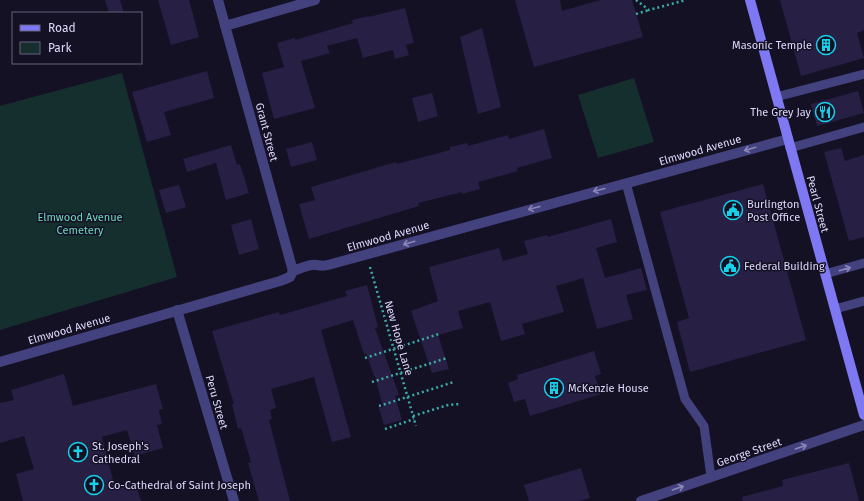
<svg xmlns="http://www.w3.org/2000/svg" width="864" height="501" viewBox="0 0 864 501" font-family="'Fira Sans',sans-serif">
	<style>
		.green { fill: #152e2e }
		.building { fill: #271f44 }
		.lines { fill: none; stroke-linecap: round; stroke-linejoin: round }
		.path { stroke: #3bada8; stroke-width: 2.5; stroke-dasharray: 2 3; stroke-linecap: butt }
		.service { stroke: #44417f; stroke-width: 9 }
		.minor { stroke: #44417f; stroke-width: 10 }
		.tertiary { stroke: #44417f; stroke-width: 10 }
		.secondary { stroke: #7e78f3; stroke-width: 10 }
		.oneway { stroke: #8985b7 }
		.labels { text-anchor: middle; stroke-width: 3; stroke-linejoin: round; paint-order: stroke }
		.poi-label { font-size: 11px; fill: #ddd8fb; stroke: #151125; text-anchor: start }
		.street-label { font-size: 11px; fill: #ddd8fb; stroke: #151125 }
		.park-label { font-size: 11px; fill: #6bd5bd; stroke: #151125 }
	</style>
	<rect width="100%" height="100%" fill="#151125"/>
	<!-- green -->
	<path class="green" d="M122,73L177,277L0,330V106Z
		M634,78L654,142L598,158L578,95Z"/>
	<!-- building -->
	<path class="building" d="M105,0H120L124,13H109Z
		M158,0H189L199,37L171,45Z
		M515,0H560L562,11L600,0H632L643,37L534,67Z
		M780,0H864V30L857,33L864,58L801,76Z
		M405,8L414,43L406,45L409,55L395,59L393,50L363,58L357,38L327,46L330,53L301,61L315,108L274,119L262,73L284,67L277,43L295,38V40L353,23L352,20L369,16V17Z
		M482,28L501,107L478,114L460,37Z
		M207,71L214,98L164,112L171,135L147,142L132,92Z
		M858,91L864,113L817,126L811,104Z
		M432,93L438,116L418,122L412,98Z
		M544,129L552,158L517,168L518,171L478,182L480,189L462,194V192L418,203L419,206L309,239L299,204L315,200L311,187L396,162L397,164L450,150V147L468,143V146L508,135L509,139Z
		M312,142L317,160L291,167L286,149Z
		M231,145L237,165L240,164L249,193L226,200L216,163L187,172L183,159Z
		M841,148L845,161L864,155V237L849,241L824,152Z
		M763,184L806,340L690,372L677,322L689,318L660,212Z
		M179,185L186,207L166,213L159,190Z
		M251,219L259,249L239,255L231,225Z
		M611,219L617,242L596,248L605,278L641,268L647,290L626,295L633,319L597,329L583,278L556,286L564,312L522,324L525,334L501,341L490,302L458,311L463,328L438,335L449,369L432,373L411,311L438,301L429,267L499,248L503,261L528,254L524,241L547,235L548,237Z
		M367,285L378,327L375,328L399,395L395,396L402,420L384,425L379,408L383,407L375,376H374L366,353L364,354L353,320L321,330L351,437L332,442L314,377L271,389L276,408L270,410L272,419L269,420L290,501H259L248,463L251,462L241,428L238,429L232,404H234L212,331L279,312L280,315L347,296L345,291Z
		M594,351L601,374L595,376L601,394L530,416L525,399L514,402L508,383L518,379L517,375Z
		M64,374L73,406L156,384L163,409L159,410L162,424L157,425L163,448L135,456L127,430L102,437L115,488L135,482L141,501H23L16,474L34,469L24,436L0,443V403L14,400L11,390Z
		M849,463L859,501H743L742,497L783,486L782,480Z
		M581,468L590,498L579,501H529L524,485Z"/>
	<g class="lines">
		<!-- path -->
		<path class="path" d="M636,0L649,10L686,0
			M636,14L649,10
			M370,267L416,426
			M365,358L439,334
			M372,382L447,358
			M379,406L454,382
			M413,416L448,405L460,404
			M385,429L414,419"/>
		<!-- service -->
		<path class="service" d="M776,97L864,74
			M790,148L864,127
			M626,183L685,399L704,426L711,477
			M825,274L864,263
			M835,309L864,301"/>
		<!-- minor -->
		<path class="minor" d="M218,0L293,271
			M225,26L315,0
			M177,310L234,501
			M641,501L864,425"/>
		<!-- tertiary -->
		<path class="tertiary" d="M0,362L280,281L290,277L293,271C299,269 305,266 312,265C317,264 321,267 328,265L788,139"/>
		<!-- secondary -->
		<path class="secondary" d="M750,0L864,415"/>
	</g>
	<!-- one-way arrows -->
	<defs><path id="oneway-shaft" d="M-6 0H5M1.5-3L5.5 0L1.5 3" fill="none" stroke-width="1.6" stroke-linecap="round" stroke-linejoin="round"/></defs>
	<g class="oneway">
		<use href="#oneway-shaft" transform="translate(750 149) rotate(164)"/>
		<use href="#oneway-shaft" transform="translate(599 190) rotate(166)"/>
		<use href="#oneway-shaft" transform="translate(534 208) rotate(165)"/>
		<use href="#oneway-shaft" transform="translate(409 243) rotate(164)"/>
		<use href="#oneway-shaft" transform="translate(845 269) rotate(-16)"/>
		<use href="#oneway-shaft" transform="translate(801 447) rotate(-19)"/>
		<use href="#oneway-shaft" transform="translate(678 488) rotate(-19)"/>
	</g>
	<!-- icons -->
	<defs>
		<g id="building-ring" transform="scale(1)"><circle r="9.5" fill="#151125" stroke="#16d1ea" stroke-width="1.5"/><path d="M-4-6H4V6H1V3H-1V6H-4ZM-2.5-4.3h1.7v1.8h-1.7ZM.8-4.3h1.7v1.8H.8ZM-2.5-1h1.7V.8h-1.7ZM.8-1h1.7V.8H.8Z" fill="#16d1ea"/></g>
		<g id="restaurant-ring" transform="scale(1)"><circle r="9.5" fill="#151125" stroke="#16d1ea" stroke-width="1.5"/><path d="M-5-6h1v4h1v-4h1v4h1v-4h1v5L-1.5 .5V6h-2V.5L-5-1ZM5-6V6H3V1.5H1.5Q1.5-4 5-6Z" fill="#16d1ea"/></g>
		<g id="civic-ring" transform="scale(1)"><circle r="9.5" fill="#151125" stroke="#16d1ea" stroke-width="1.5"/><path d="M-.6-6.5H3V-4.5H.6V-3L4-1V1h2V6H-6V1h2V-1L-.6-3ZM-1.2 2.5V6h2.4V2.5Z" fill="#16d1ea"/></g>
		<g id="church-ring" transform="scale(1)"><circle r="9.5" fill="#151125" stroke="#16d1ea" stroke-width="1.5"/><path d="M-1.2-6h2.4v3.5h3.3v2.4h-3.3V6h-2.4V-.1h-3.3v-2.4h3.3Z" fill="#16d1ea"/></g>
	</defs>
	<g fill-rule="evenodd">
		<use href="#building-ring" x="826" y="45"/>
		<use href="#restaurant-ring" x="825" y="112"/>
		<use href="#civic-ring" x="733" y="210"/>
		<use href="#civic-ring" x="730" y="266"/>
		<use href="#building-ring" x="554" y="388"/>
		<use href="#church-ring" x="78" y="452"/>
		<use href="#church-ring" x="94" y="485"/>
	</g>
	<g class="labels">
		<!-- poi labels -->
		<g class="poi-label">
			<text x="812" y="49" text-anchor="end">Masonic Temple</text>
			<text x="811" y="116" text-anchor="end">The Grey Jay</text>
			<text x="747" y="208">Burlington<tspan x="747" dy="13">Post Office</tspan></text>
			<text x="744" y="270">Federal Building</text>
			<text x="568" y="392">McKenzie House</text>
			<text x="92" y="450">St. Joseph's<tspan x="92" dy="13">Cathedral</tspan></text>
			<text x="108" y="489">Co-Cathedral of Saint Joseph</text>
		</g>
		<!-- street labels -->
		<g class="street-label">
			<text transform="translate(267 132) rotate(75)" y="4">Grant Street</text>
			<text transform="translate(700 150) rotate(-16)" y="4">Elmwood Avenue</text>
			<text transform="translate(818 204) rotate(75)" y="4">Pearl Street</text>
			<text transform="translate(388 236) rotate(-16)" y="4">Elmwood Avenue</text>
			<text transform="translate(69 329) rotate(-16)" y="4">Elmwood Avenue</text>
			<text transform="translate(399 338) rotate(74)" y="4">New Hope Lane</text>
			<text transform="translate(217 402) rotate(74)" y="4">Peru Street</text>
			<text transform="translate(749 452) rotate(-19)" y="4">George Street</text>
		</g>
		<!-- park labels -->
		<g class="park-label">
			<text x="80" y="221">Elmwood Avenue<tspan x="80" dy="13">Cemetery</tspan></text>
		</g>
	</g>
	<!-- legend -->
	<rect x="12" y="12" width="130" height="52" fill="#151125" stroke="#65617b"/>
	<rect x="20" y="25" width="20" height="6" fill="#7e78f3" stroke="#65617b"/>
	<text x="48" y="32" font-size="12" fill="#ddd8fb">Road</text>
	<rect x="20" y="42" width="20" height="12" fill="#152e2e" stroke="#65617b"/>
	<text x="48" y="52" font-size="12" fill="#ddd8fb">Park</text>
</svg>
